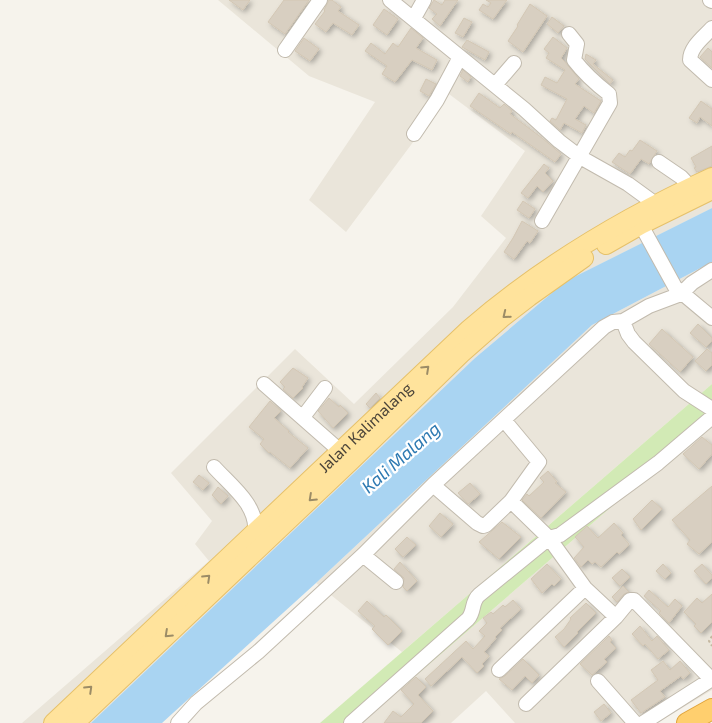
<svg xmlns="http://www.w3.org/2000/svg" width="712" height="723" viewBox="0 0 712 723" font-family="'Exo 2',sans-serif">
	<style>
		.residential { fill: #eae5da }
		.green { fill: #d2eab5 }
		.water { fill: #a9d4f2 }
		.building { fill: #d8cfc1; stroke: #d3c7b4; filter: url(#shadow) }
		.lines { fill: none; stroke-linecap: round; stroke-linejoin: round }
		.minor-casing { stroke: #c2bbae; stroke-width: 16 }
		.major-casing { stroke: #e6c16a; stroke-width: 20 }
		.highway-casing { stroke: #e0a43c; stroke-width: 22 }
		.path { stroke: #c4b79f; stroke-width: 2; stroke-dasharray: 2.5 2.5; stroke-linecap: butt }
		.minor { stroke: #fff; stroke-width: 14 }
		.major { stroke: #ffe39c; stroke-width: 18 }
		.highway { stroke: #ffcf6e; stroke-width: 20 }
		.oneway { stroke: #9c8c66 }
		.labels { text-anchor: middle; stroke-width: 4.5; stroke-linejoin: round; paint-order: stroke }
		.street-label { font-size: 16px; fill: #4b4439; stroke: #fff }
		.water-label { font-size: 18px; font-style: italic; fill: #2e7ab2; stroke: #fff }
	</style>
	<defs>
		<filter id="shadow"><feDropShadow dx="2.5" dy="2.5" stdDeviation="2.5" flood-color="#0004"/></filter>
	</defs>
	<rect width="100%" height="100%" fill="#f6f3ec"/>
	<!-- residential -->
	<path class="residential" d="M218,0H712V208L566,281L475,358L91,723H22L209,561L195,544L212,521L171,473L295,349L354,404L453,307L506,238L481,216L525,151L449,94L346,232L309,200L375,102L309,76Z
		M712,262V384L402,652L316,583L592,325Z
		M712,420V690L657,723H515L486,691L451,723H361Z"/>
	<!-- green -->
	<path class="green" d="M712,384V420L361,723H320Z"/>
	<!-- water -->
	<path class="water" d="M712,208V262L592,325L316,583L162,723H91L475,358L566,281Z"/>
	<!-- building -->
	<path class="building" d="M229,0H250L243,10Z
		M284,0H309L285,34L268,22Z
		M329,0H332L341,7L338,11L359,25L352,35L333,23L326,32L315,24L325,11L324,10Z
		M434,0L442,5L445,0H458L440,26L432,19L437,14L429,8Z
		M486,0H507L493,19L479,10L483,4L488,7L491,3Z
		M530,4L547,16L523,52L508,41L518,26L517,25Z
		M384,9L398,19L387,35L373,25Z
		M552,17L564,26L558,33L547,24Z
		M464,18L472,22L463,37L455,33Z
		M411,28L423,38L416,48L437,60L432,70L412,60L395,82L382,74L387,66L365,51L371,43L385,54L393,43L398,47Z
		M553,37L567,48L561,58L565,62L579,79L575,84L601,101L594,113L584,106L575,119L586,125L582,133L564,123L560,130L550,121L552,118L556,120L567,99L541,85L545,77L557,83L565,70L546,58L549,53L544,49Z
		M304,38L319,49L310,61L295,51Z
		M467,40L489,52L485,60L462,47Z
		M708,48L712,52V68L700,57Z
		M586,54L596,60L593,64L613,80L610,84L585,59Z
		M463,70L471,77L468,82L460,76Z
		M426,79L436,84L429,96L420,91Z
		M479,93L500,108L504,104L512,111L510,114L542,138L561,154L555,162L512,132L511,134L470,106Z
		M701,101L712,109V126L700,117L697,123L689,118Z
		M640,140L657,151L649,164L641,159L630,174L612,162L619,153L625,157L630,150L632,151Z
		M712,146V166L697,172L694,168L696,167L691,158Z
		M544,164L549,168L545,173L553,181L543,192L537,186L528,198L521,193Z
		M523,201L535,209L529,218L517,210Z
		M522,221L538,231L530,243L527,241L514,259L504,252L513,238Z
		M698,324L712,338V341L706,347L690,333Z
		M662,329L693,357L680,372L649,344Z
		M707,349L712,353V365L706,371L695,361Z
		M293,368L308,378L302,387L303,388L293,398L283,389L285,387L280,382Z
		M376,393L380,398L370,408L366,404Z
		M329,398L339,407L340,405L348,413L333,428L318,411Z
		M270,401L281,411L274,418L289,431L288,432L308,448L290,468L270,452L269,453L260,444L264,439L249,427Z
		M702,437L712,445V454L699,469L683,454Z
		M548,471L557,482L555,483L566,492L541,518L522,500L527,494L529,496L544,482L540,478Z
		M199,475L209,483L203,490L193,482Z
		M470,483L480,494L468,504L458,493Z
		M712,486V542L699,554L687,544L690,540L672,520Z
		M218,487L228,496L221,504L212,495Z
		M652,500L662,509L641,530L633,519Z
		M440,513L453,524L441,537L429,526Z
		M502,522L521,537L499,559L479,542Z
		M614,523L623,533L621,535L629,544L628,546L619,554L617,552L601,567L595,562L592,564L588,560L581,567L574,558L584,547L575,537L587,526L598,538Z
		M407,537L416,545L403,557L395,549Z
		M400,562L417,581L407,591L403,587L404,578L394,569Z
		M547,564L561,579L554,586L552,584L542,593L531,579Z
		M663,564L671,573L665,579L656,571Z
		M702,564L712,575V578L706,584L694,571Z
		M622,569L630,577L620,586L612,578Z
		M623,586L629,592L624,594L617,602L612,597Z
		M649,590L668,607L675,599L682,606L669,623L659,613L661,611L644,596Z
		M712,594V622L701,633L694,626L696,624L684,612L697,598L702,603Z
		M513,600L521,609L500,628L502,630L495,637L496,638L484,652L489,656L482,664L484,666L477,673L462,657L431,686L425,679L466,641L473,649L485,636L479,631L487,623L483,618L491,612L493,614L503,605L505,607Z
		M367,601L384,617L386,615L402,631L388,645L372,629L375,626L358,611Z
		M586,603L596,613L577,632L578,633L564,647L555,637L564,629L571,619L570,618Z
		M640,626L652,641L657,636L669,650L658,659L645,644L643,646L632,634Z
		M609,636L612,640L610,642L616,648L604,659L607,662L592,675L580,664Z
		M523,659L539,675L532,683L525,676L512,690L499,679L505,676Z
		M663,661L670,670L680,661L690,673L683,679L681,676L660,691L665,697L641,713L631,700L658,680L651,670Z
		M416,677L426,687L418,695L433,711L421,723H384L393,711L401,717L414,704L401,690Z
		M604,704L611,713L601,721L594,712Z"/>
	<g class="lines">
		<!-- minor casing -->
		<g class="minor-casing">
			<path id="minor" d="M390,0L524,109L559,141L580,157L628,184L650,200L658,212
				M710,0L712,1
				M414,18L424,0
				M712,28C704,37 690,47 690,60L712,80
				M285,50L320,0
				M495,85L514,63
				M414,134L437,100L460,57
				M659,162L681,177L697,194
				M542,221L610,103L609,94C596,84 584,73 574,60L577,44L569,34
				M641,225L675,287L712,318
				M623,321L628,334L634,342L684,391L712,409
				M264,384L347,457
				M303,417L325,388
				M214,467C230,485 258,505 255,532L259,537
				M433,485L477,523L483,526L486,525L511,501L539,462L504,420
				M511,501L549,538L585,588
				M363,555L396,582
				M499,670L585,588L616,617L630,600H634L711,679
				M598,681L635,723
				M526,704L616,617
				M178,723L196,703L258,652L363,555L433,485L604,327L613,322L623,321L649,306L681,294L692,283L712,270
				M351,723L468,619C475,611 471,602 479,595L549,538L560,535L658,463L712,417
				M643,723L712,679"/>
		</g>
		<!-- major casing -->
		<g class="major-casing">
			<g id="major">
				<path d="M606,245L641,225L712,190"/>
				<path id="s1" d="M53,723L469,329C542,266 624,217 712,177"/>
				<path d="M75,723L351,461L461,354L503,317L529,297L584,258"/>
			</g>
		</g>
		<!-- highway casing -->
		<g class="highway-casing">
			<path id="highway" d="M687,723L712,709"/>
		</g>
		<!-- path -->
		<path class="path" d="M712,636L709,641L712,646"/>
		<!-- minor -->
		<use href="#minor" class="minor"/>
		<!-- major -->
		<use href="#major" class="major"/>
		<!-- highway -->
		<use href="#highway" class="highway"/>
	</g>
	<!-- one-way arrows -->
	<defs><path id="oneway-chevron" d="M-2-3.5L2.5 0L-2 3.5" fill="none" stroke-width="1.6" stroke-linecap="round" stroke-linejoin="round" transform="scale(1.25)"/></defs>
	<g class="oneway">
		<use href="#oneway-chevron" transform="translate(506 315) rotate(141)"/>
		<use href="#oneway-chevron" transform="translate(426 369) rotate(-43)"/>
		<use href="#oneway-chevron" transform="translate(312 498) rotate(137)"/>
		<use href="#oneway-chevron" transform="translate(207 578) rotate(-44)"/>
		<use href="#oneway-chevron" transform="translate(168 634) rotate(137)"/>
		<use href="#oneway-chevron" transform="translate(89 689) rotate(-44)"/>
	</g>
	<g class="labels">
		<!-- street labels -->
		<g class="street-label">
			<text dy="6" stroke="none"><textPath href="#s1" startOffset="430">Jalan Kalimalang</textPath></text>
		</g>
		<!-- water labels -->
		<g class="water-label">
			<text transform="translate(401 458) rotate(-41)" y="6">Kali Malang</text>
		</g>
	</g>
</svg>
